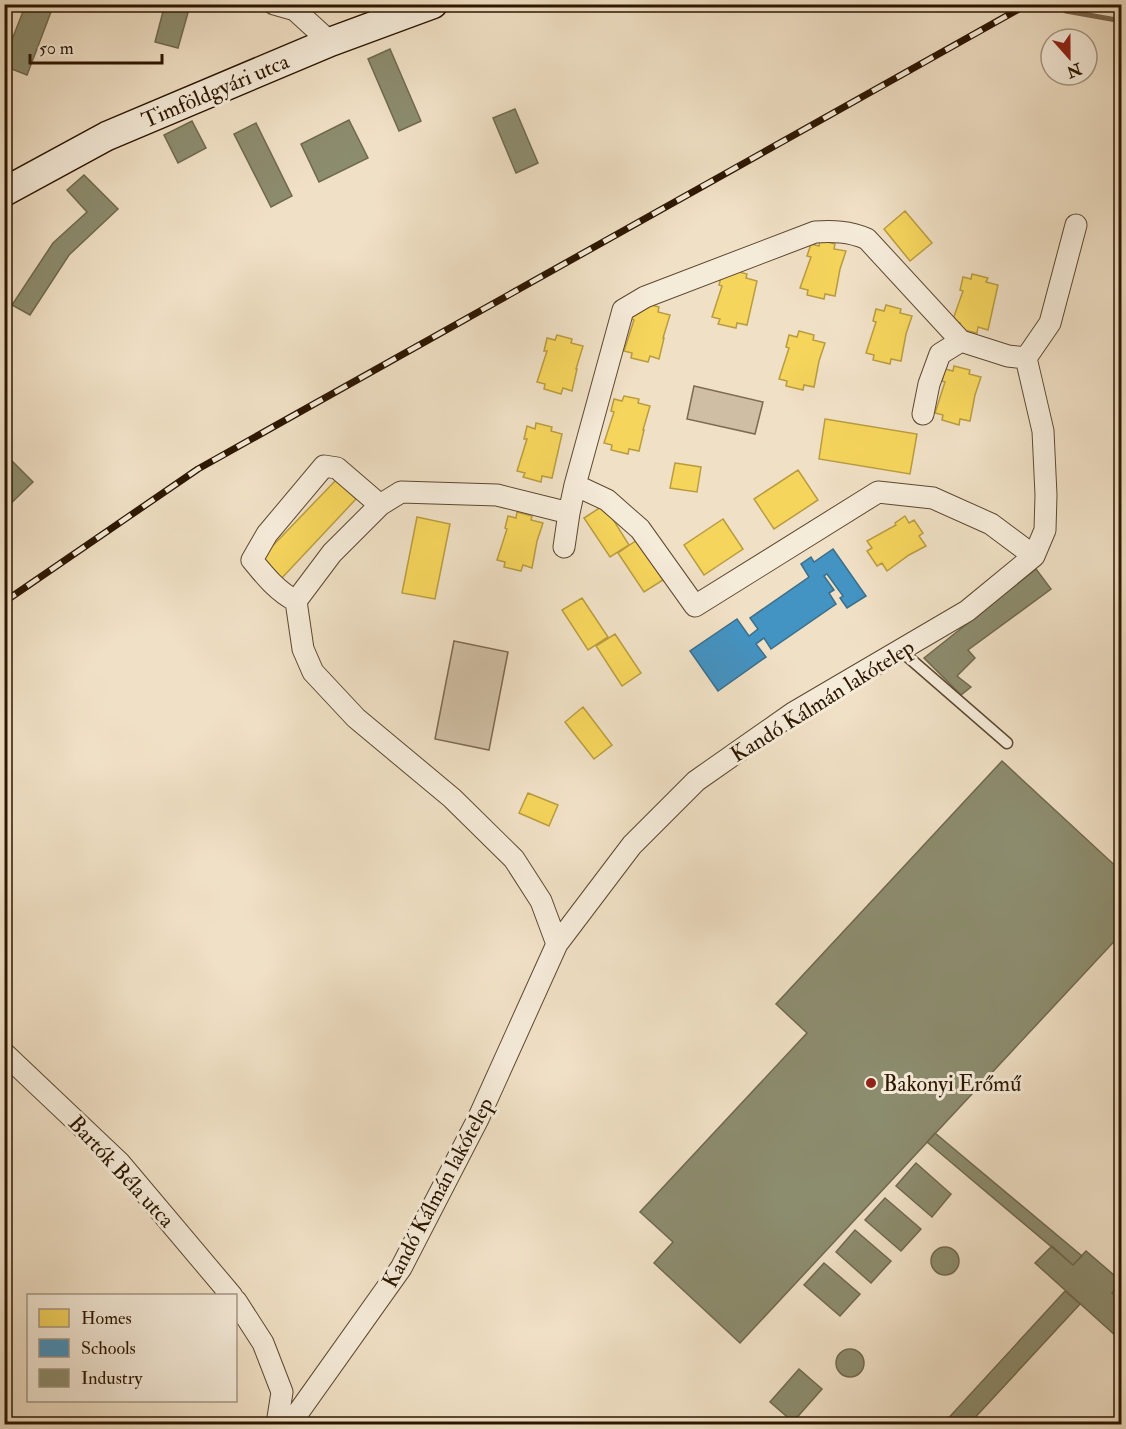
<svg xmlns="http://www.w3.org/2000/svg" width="1126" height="1429" viewBox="0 0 1126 1429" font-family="'IM FELL Double Pica',serif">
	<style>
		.green { fill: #cfbea4; stroke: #7e6a52; stroke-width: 1.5 }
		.homes { fill: #f6d55c; stroke: #b99c40; stroke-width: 1.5 }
		.schools { fill: #4393c3; stroke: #3c6e88; stroke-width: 1.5 }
		.industry { fill: #8c8c6e; stroke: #6f694d; stroke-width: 1.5 }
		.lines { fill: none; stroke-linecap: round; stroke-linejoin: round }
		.stream { stroke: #79664e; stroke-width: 5 }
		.service-casing { stroke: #5d4831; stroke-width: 13 }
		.minor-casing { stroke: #5d4831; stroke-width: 23 }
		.secondary-casing { stroke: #2c1600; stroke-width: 31 }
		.service { stroke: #f5ebd9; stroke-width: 10 }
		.minor { stroke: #f5ebd9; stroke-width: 21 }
		.secondary { stroke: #f5ebd9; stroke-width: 28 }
		.rail-casing { stroke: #2c1600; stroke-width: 7 }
		.rail { stroke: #f5ebd9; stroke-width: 4.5; stroke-dasharray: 14; stroke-linecap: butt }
		.poi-dot { fill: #8f2418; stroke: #f5ebd9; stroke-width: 2 }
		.labels { text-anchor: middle; stroke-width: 6; stroke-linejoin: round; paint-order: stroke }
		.street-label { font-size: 22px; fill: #2c1600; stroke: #f5ebd9 }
		.poi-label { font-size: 22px; fill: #2c1600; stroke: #f5ebd9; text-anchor: start }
	</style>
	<rect width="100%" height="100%" fill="#f0e0c5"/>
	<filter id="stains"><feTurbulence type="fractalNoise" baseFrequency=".00333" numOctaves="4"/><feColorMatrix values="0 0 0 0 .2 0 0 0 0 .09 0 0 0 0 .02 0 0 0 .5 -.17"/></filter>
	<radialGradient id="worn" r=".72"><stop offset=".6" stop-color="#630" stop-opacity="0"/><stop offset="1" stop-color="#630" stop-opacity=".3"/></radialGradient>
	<!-- green -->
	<path class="green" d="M694,386L763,402L755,434L687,419Z
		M454,641L508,652L489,750L435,739Z"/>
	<!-- homes -->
	<path class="homes" d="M905,211L932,243L910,261L884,229Z
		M820,240L835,244L834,249L846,251L840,269L835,296L825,294L824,299L807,295L808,290L800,288L811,257L807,256L811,244L819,246Z
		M731,270L747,274L746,278L757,281L747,325L737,323L736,328L718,324L720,319L712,317L722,286L719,285L722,273Z
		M972,274L988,278L986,282L998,285L988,330L978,327L977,333L959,329L960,323L952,322L963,291L960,290L963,277L971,279Z
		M644,303L659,307L658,312L670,315L663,338H664L659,359L650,356L648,362L631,358L632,353L624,351L634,320L631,319L634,307Z
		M886,305L901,309L900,313L912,316L906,334L901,361L891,359L890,364L873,360L874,355L866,353L876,322L873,321L876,309L884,311Z
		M799,331L814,335L813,340L825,343L819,361L814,387L804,385L803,390L786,386L787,381L779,379L789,348L786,347L789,335L797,337Z
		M557,335L572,339L571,343L583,346L576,369H577L572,391L563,388L561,394L544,389L545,384L537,382L547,351H544L547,338L555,340Z
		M954,366L970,370L969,374L981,377L975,395L970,421L960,419L959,425L942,420L943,415L935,413L945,382L942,381L945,369L953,371Z
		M624,396L639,399L638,403L650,406L643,430H644L639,451L629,449L628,454L611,450L612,445L604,443L614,412L611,411L614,399L622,401Z
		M825,419L917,434L910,474L819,459Z
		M536,423L552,427L551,431L562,434L552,478L542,476L541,482L523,477L525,473L517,471L527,439H524L527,426L535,429Z
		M675,463L701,467L697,492L670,488Z
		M798,470L818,500L774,529L754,499Z
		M336,480L356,499L281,579L260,559Z
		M604,505L629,545L610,557L584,518Z
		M517,512L532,516L531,520L543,523L537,541L532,568L523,565L521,571L504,567L505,562L497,560L507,529L505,528L508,516L516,518Z
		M905,516L909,523L914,520L923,533L919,536L926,546L909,555L887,571L882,563L877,566L867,551L872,548L867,541L896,525L895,523Z
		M417,517L450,524L435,599L402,593Z
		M723,519L743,549L704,575L684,545Z
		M637,540L663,580L644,592L618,553Z
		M582,598L608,637L588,650L562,610Z
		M615,634L641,673L622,686L596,646Z
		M583,707L612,745L594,759L565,722Z
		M528,793L558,805L549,826L519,813Z"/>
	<!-- schools -->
	<path class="schools" d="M833,549L866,596L847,608L840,598L843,596L827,574L824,576L834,590L829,593L836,604L771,649L764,638L756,644L766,657L718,691L690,651L737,619L749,636L758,629L750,618L809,577L801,564L811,557L814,562Z"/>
	<!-- industry -->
	<path class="industry" d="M26,4H54L27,75L4,66V60Z
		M165,4L189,9L178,48L155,42Z
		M390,49L421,121L399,131L368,59Z
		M515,109L538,163L516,173L493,118Z
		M349,120L368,158L319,182L301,144Z
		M192,121L206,148L178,163L164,135Z
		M256,123L292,196L271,207L234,134Z
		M84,175L118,209L69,255L30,315L12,305L53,243L87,212L67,190Z
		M4,453L33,482L4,510Z
		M1036,569L1051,589L968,650L975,658L957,676L971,687L961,695L924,658Z
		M1002,761L1122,872V933L740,1343L654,1263L673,1242L640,1212L807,1033L776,1004Z
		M935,1133L1082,1256L1073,1265L927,1142Z
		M916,1163L951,1194L932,1217L896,1186Z
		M885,1198L921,1229L901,1251L865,1220Z
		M855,1230L891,1261L871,1283L836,1252Z
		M1052,1246L1073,1265L1086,1251L1122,1282L1112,1293L1122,1302V1330L1116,1336L1035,1263Z
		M931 1261a14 14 0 1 1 28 0a14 14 0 1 1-28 0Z
		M824,1263L860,1294L840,1316L804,1285Z
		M1065,1291L1080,1304L969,1424H943Z
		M836 1363a14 14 0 1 1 28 0a14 14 0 1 1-28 0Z
		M799,1369L822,1389L793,1422L770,1402Z"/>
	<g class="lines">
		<!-- stream -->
		<path class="stream" d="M1052,4L1066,11L1122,21"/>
		<!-- service casing -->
		<g class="service-casing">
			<path id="service" d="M900,650L1007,743"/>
		</g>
		<!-- minor casing -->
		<g class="minor-casing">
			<path id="minor" d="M274,4L295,10L330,42
				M923,414L929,384L940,354L961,341
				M575,485L607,500L640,529L695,606L878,492L933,498L991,524L1034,556
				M564,547L569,513
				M296,601C278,592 265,576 252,560L267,534L324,466L337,468L380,505
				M557,944L541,901L514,859L452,798L356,718L313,672L303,649L296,601L332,553L380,505L401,492L497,495L569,513L575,485L623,310L645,297L815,232C833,231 849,231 867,239L961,341L1008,356L1026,358
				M4,1053L119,1162L232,1296
				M236,1301L263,1343L282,1392L277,1424
				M290,1424L401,1268L478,1119L557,944L632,845L696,781L793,713L967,611L1034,556L1045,530L1046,495L1043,431L1026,358L1050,323L1076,225"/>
		</g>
		<!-- secondary casing -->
		<g class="secondary-casing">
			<path id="secondary" d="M4,192L107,136L330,42L433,4"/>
		</g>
		<!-- service -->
		<use href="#service" class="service"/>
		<!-- minor -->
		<use href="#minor" class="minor"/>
		<!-- secondary -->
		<use href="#secondary" class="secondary"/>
		<!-- rail casing -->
		<g class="rail-casing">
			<path id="rail" d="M4,602L198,469L1028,4"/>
		</g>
		<!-- rail -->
		<use href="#rail" class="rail"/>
	</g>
	<!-- markers -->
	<circle class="poi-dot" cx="871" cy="1083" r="6"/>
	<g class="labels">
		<!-- street labels -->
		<g class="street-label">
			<text transform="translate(215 90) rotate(-23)" y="8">Timföldgyári utca</text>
			<text transform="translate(822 700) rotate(-32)" y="8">Kandó Kálmán lakótelep</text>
			<text transform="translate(122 1171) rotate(47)" y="8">Bartók Béla utca</text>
			<text transform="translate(437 1192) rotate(-62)" y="8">Kandó Kálmán lakótelep</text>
		</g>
		<!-- poi labels -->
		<g class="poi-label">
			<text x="883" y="1091">Bakonyi Erőmű</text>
		</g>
	</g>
	<!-- margin -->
	<rect width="1126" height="1429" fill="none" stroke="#f0e0c5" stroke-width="24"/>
	<rect x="6" y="6" width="1114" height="1417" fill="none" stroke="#2c1600" stroke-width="3"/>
	<rect x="12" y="12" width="1102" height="1405" fill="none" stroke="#2c1600" stroke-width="1.5"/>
	<!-- legend -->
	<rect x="27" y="1294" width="210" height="108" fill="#f5ebd9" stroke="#a59682" stroke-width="1.5"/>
	<rect x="39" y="1309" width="30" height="18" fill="#f6d55c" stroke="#a59682" stroke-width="1.5"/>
	<text x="81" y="1324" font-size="18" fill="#2c1600">Homes</text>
	<rect x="39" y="1339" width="30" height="18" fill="#4393c3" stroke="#a59682" stroke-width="1.5"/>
	<text x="81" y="1354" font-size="18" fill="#2c1600">Schools</text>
	<rect x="39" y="1369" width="30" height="18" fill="#8c8c6e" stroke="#a59682" stroke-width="1.5"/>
	<text x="81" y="1384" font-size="18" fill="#2c1600">Industry</text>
	<!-- north arrow -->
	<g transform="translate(1069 57) rotate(159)"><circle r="28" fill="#f5ebd9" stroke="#a59682" stroke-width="1.5"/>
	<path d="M0-4.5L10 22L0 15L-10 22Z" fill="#8f2418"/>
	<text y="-9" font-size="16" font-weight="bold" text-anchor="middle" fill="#2c1600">N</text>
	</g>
	<!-- scale -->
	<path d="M30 54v9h132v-9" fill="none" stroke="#2c1600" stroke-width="3"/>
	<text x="39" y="54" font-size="18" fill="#2c1600" stroke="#f5ebd9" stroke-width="4.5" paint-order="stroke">50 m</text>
	<rect width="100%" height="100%" filter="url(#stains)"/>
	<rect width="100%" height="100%" fill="url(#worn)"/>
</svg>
